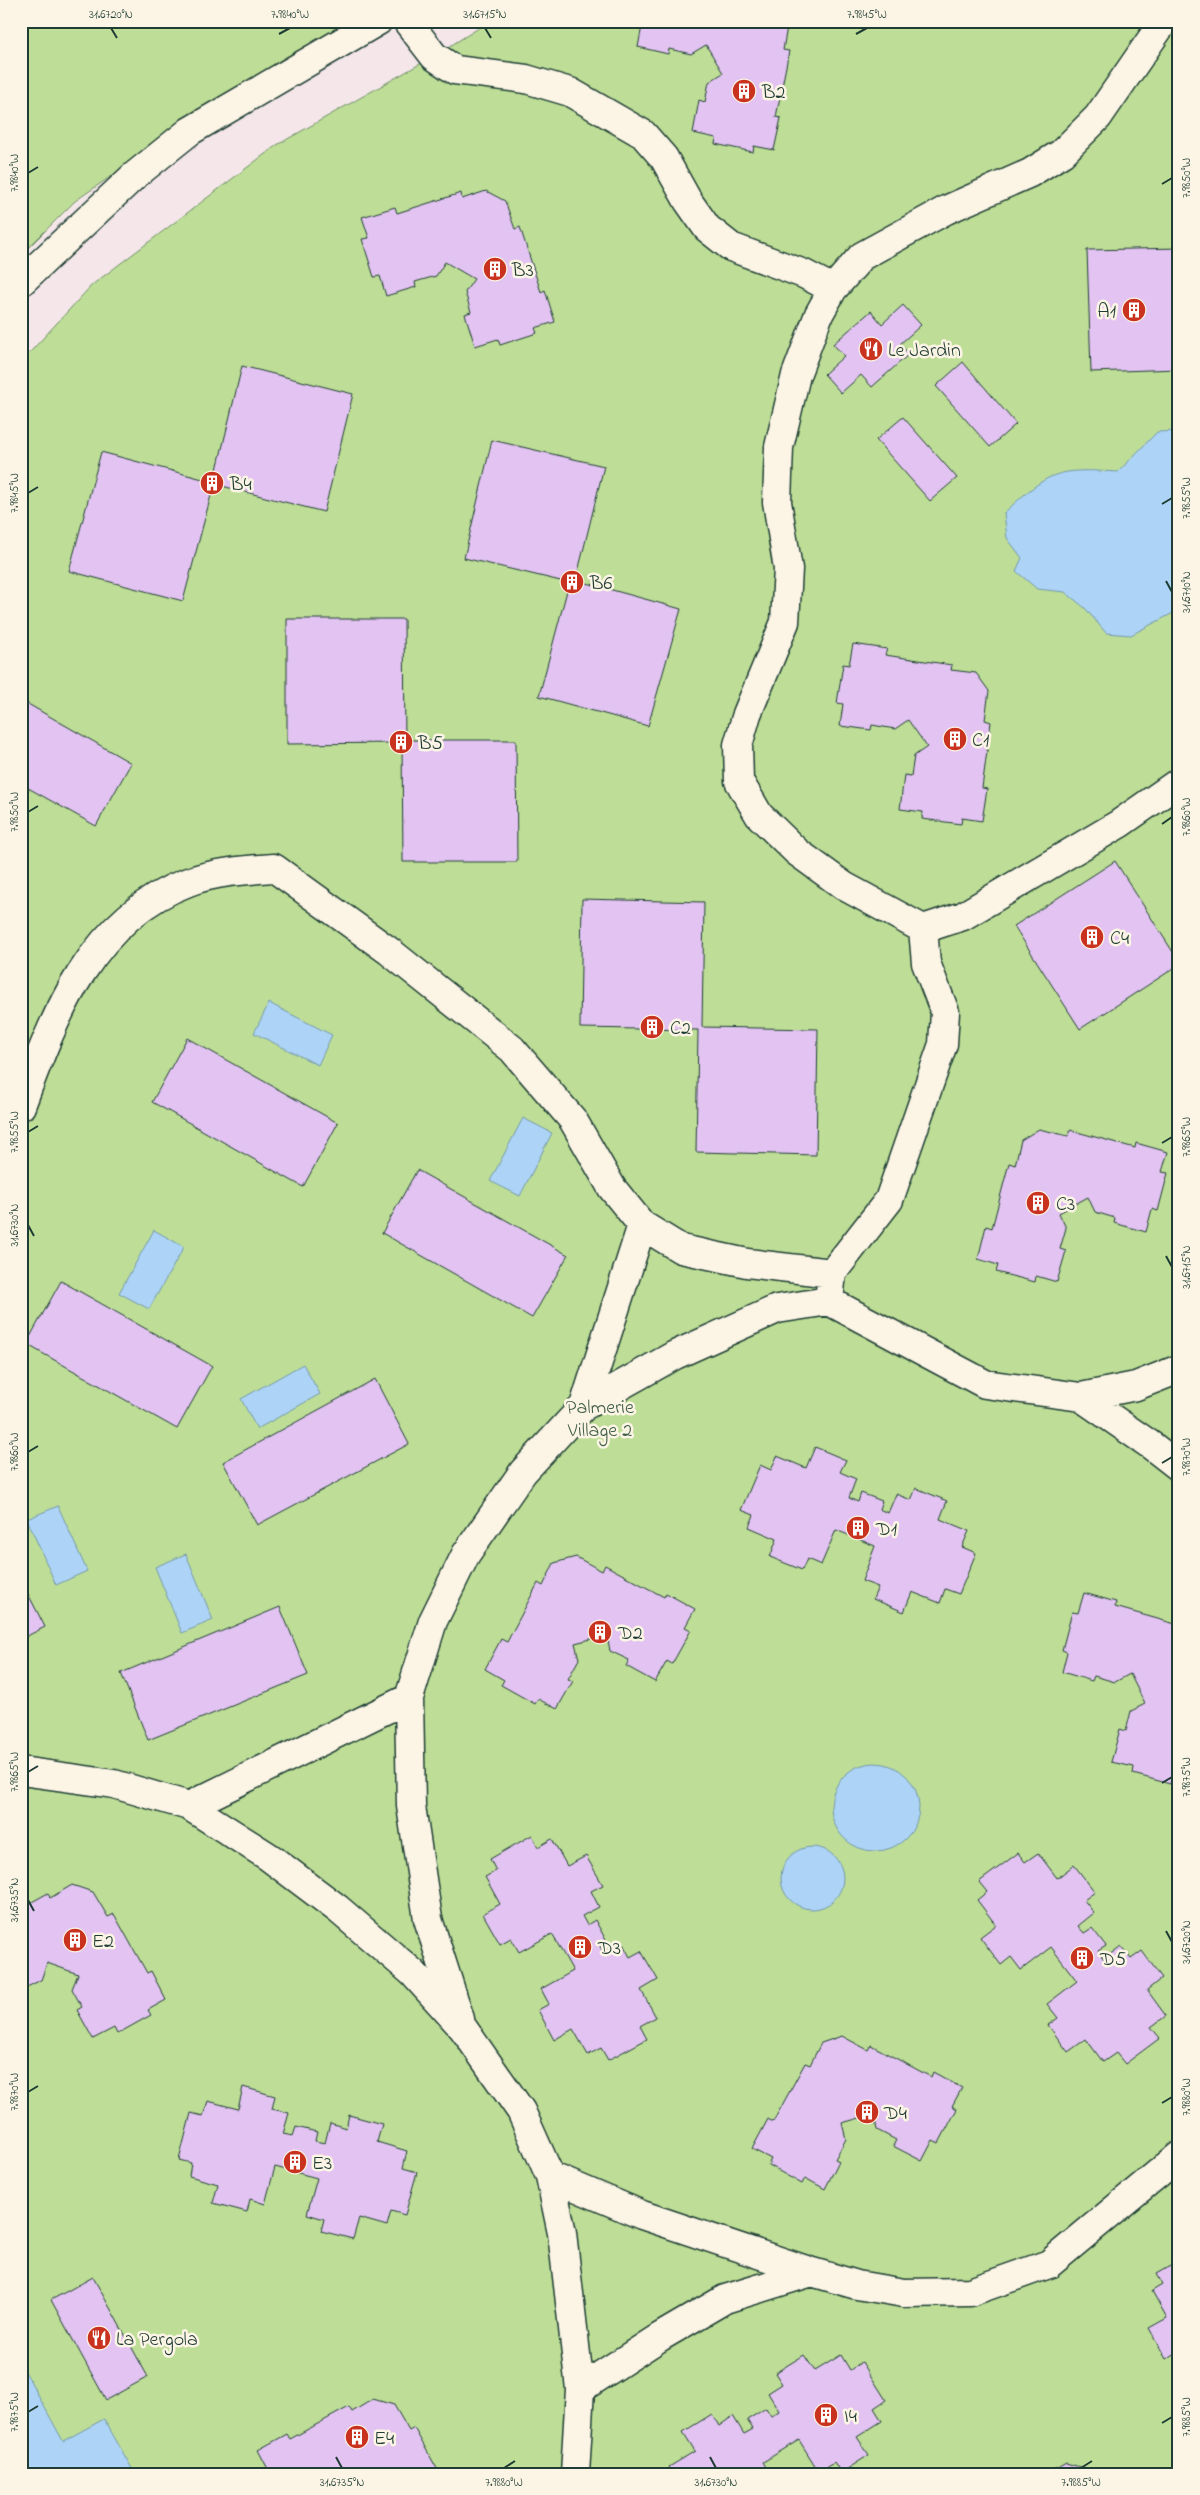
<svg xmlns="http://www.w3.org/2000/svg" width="1200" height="2495" viewBox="0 0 1200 2495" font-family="'Indie Flower',sans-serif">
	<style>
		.green { fill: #bede97; stroke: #6e8e66 }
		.water { fill: #add4f7; stroke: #7498a9 }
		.building { fill: #e2c3f1; stroke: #1f3d34 }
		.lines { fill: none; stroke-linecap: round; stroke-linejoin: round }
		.street-casing { stroke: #1f3d34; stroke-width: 31 }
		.secondary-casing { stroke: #1f3d34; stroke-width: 31 }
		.street { stroke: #fcf5e5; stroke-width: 28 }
		.secondary { stroke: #fcf5e5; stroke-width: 28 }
		.ticks { fill: none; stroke: #1f3d34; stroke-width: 2 }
		.labels { text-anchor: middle; stroke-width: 5; stroke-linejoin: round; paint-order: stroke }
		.poi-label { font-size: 20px; fill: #1f3d34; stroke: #fcf5e5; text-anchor: start }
		.park-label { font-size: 20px; fill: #3f5d48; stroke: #fcf5e5 }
		.neatline { fill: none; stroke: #1f3d34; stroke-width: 2 }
		.ticks-label { font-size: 12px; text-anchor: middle; fill: #1f3d34 }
	</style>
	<rect width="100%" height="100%" fill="#f4e6e9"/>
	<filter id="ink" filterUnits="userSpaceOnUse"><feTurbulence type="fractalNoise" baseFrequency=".02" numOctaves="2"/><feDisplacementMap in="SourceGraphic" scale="10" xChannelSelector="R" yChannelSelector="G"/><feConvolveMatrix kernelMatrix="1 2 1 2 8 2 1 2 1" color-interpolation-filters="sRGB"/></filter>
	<g filter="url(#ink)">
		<!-- green -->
		<path class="green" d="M21,21H353L282,59L75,201L21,255Z
			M490,21H1179V2474H21V362L92,285L277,145L434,56Z"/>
		<!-- water -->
		<path class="water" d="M1179,431V610L1131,635L1106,633L1085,608L1065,592L1037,589L1016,571L1022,558L1007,538L1004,513C1049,471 1056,468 1118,472L1157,432Z
			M269,1003L332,1035L318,1065L254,1033Z
			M523,1118L552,1133L520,1196L490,1181Z
			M154,1230L184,1247L149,1309L119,1293Z
			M303,1364L320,1394L257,1429L241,1399Z
			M58,1506L87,1571L56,1585L27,1519Z
			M186,1554L213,1620L182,1633L155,1567Z
			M831 1807a44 44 0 1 1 88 0a44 44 0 1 1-88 0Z
			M781 1878a31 31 0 1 1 62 0a31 31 0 1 1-62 0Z
			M21,2364L63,2441L104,2419L135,2474H21Z"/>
		<!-- building -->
		<path class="building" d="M637,21H788L783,50L789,51L776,117L781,118L774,150L754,146L753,152L715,144L716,138L693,133L699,100L705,102L709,82L723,73L706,45L691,54L669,49L668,54L638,47L642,26L636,25Z
			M486,191L505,201L515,229L520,227L541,292L545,290L555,322L535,328L537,333L500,345L498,339L475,346L465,314L471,312L465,292L474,279L445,262L436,276L415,282L416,287L386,296L380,276L374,277L362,239L369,238L362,217L395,207L397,213L461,193L462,199Z
			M1179,248V369L1091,372L1087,250Z
			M903,305L921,325L900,344L909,354L872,387L861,375L841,393L824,374L844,356L833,344L871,311L882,324Z
			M963,362L1016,424L990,447L936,386Z
			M242,366L353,394L324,512L214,484L183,601L69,571L101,452L214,482Z
			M903,417L957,478L930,501L876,440Z
			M492,440L604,466L576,580L681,609L648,726L539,696L569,583L464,558Z
			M287,619H404L405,740H516L517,862H403L402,743L287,744Z
			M853,644L887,649L885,655L952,665L951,670L976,673L989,691L985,720L991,722L982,788L987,789L982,821L962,818L961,824L922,819L923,812L900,809L904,775L911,776L914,756L927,747L908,720L895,729L872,725L871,730L840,726L843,704L837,703L843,664L849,665Z
			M21,700L131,763L96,826L21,784Z
			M1115,861L1173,952L1179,948V965L1080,1029L1014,926Z
			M582,899L704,902L702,1027L818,1029L816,1155L696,1152L698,1030L580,1028Z
			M187,1038L338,1123L303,1187L152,1102Z
			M1039,1129L1068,1136L1070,1130L1135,1148L1136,1143L1168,1152L1162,1172L1168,1173L1158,1211L1152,1209L1146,1232L1114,1223L1115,1218L1095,1212L1088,1197L1059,1213L1066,1228L1060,1249L1066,1251L1057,1282L1036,1276L1035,1282L996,1272L998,1265L978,1259L986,1226L992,1228L1009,1163L1015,1165L1021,1140Z
			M417,1170L568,1255L532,1318L382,1233Z
			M61,1281L212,1366L177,1429L26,1344Z
			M375,1379L409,1444L257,1525L223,1462Z
			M815,1447L846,1460L840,1472L856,1479L849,1498L858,1502L861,1493L882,1501L879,1509L888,1513L896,1494L911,1500L916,1488L947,1501L940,1519L969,1531L962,1547L976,1553L959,1594L945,1589L940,1603L912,1592L904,1612L873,1599L878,1587L862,1581L875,1546L836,1530L821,1565L807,1559L802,1570L770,1557L777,1539L749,1527L754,1515L741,1510L760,1465L771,1470L777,1456L806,1468Z
			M576,1557L602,1571L605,1565L664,1597L666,1593L695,1609L685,1627L691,1630L672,1664L667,1661L655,1682L626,1666L629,1660L610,1651L607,1635L575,1643L579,1659L568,1679L573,1681L557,1709L538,1699L535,1704L501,1685L504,1680L485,1669L501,1639L507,1642L538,1583L543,1586L554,1563Z
			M21,1580L45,1627L21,1639Z
			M1084,1593L1116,1602L1115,1607L1179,1625V1780L1172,1778L1170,1784L1133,1774L1134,1767L1111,1762L1120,1729L1126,1731L1131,1711L1145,1704L1130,1674L1115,1682L1094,1676L1092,1681L1062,1672L1067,1652L1062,1650L1072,1612L1078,1613Z
			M280,1607L308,1675L148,1740L121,1673Z
			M532,1835L538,1847L552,1839L567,1866L586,1856L603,1885L591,1891L599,1907L582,1916L587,1925L595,1920L606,1940L599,1944L603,1952L622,1942L630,1957L641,1951L658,1980L641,1990L656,2017L640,2026L647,2039L608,2060L601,2048L588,2055L573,2029L554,2040L538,2010L549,2004L541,1989L573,1971L552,1934L519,1952L511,1938L500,1944L483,1914L500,1904L485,1877L496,1871L490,1859Z
			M1018,1853L1025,1862L1038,1853L1057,1878L1074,1865L1095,1892L1084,1900L1094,1913L1078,1926L1084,1933L1092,1928L1106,1946L1098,1951L1104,1959L1121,1946L1131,1959L1142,1951L1162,1978L1147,1990L1166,2016L1151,2027L1160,2038L1125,2064L1116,2053L1103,2062L1086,2039L1068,2052L1048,2025L1058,2018L1047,2004L1077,1981L1051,1947L1021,1970L1011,1957L1001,1965L980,1937L996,1925L977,1900L987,1892L979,1882Z
			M72,1885L93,1892L108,1917L114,1914L147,1973L151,1971L166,2000L148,2010L151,2015L117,2034L114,2028L93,2039L77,2010L82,2007L72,1989L78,1974L47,1963L41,1980L21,1990V1908L48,1893L50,1898Z
			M842,2036L868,2050L871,2045L931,2077L933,2072L962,2088L952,2106L957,2109L939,2143L933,2140L922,2161L893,2146L896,2140L877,2130L874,2114L842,2123L846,2139L835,2159L839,2161L825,2189L805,2178L802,2184L768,2165L771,2159L752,2149L768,2119L773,2122L805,2063L810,2065L821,2043Z
			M243,2087L275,2096L272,2109L289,2113L283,2134L293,2136L296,2127L317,2132L315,2141L325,2143L330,2123L346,2128L349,2115L382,2124L377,2142L407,2151L403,2168L417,2172L405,2215L391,2211L387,2226L359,2218L353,2239L321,2231L324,2219L307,2214L317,2178L275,2167L265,2204L250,2199L247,2212L213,2203L218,2184L189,2176L191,2163L179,2160L191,2113L203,2116L208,2101L238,2109Z
			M1179,2261V2354L1178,2352L1166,2359L1149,2328L1167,2318L1152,2291L1162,2285L1156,2274Z
			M93,2277L148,2377L106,2400L51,2300Z
			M804,2355L815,2371L841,2355L850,2370L862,2362L886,2400L874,2408L882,2421L857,2437L869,2455L841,2473L834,2462L819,2472L799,2440L763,2462L770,2474H673L669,2467L695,2451L683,2432L712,2414L719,2426L733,2416L744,2434L753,2429L747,2420L766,2408L771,2416L779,2411L768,2393L782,2384L775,2373Z
			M373,2399L394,2405L409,2431L414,2428L440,2474H262L268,2469L258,2450L287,2434L290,2439L349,2407L352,2412Z
			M1066,2463L1087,2469L1090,2474H1047Z"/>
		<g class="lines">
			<!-- street casing -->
			<g class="street-casing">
				<path id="street" d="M407,21L434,56L455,70L526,79L570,92L643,134L664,158L688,201L707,228L731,247L804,274L833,289
					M1164,21L1098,117L1062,153L1030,173L946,210L862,256L833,289L819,314L796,375L779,447L777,502L788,569L785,622L747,714L738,745L739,781L759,815L797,852L844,886L923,929L963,916L1119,824L1179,782
					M21,1106C54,1017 91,918 188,882C215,872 244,870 274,868L389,951L512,1049L573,1120L612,1188L642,1225L681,1249L747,1263L832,1273L829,1301L985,1384L1081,1397L1136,1386L1179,1369
					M832,1273L889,1200L943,1044L945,1012L926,963L923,929
					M1081,1397L1152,1446L1179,1467
					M584,1406L642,1225
					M21,1771L114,1784L189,1806L269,1857L338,1909L413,1973L463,2028L521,2111L550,2176L562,2233L580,2389L575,2474
					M189,1806L409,1698
					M460,2019L428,1919L411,1806L409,1698L433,1621L466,1554L523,1472L584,1406L675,1355L777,1309L829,1301
					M550,2176L642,2215L812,2272L857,2285L904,2293L970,2292L1049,2264L1179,2156
					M580,2389L660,2337L725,2299L812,2272"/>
			</g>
			<!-- secondary casing -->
			<g class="secondary-casing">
				<path id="secondary" d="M21,282L134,176L190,131L378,21"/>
			</g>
			<!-- street -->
			<use href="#street" class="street"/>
			<!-- secondary -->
			<use href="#secondary" class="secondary"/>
		</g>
	</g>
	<!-- ticks -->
	<path class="ticks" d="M111,28L117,38M485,28L491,38M279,34L290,28M856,34L867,28M28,173L38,167M1162,184L1172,178M28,493L38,487M1162,504L1172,498M1166,581L1172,592M28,812L38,806M1162,824L1172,817M28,1132L38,1126M1162,1143L1172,1137M28,1225L34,1236M1166,1256L1172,1267M28,1452L38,1446M1162,1463L1172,1457M28,1772L38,1766M1162,1783L1172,1777M28,1900L34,1911M1166,1931L1172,1942M28,2092L38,2086M1162,2103L1172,2097M28,2412L38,2406M1162,2423L1172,2417M336,2457L342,2468M710,2457L716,2468M504,2468L515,2461M1081,2468L1092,2461"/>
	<!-- icons -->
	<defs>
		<g id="building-disc" transform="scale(1.25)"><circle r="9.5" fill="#c8321e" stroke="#fcf5e5"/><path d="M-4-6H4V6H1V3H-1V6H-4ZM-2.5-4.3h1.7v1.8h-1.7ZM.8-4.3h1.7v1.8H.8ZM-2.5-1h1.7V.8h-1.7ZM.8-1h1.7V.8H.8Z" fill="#fff"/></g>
		<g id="restaurant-disc" transform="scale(1.25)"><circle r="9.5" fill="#c8321e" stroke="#fcf5e5"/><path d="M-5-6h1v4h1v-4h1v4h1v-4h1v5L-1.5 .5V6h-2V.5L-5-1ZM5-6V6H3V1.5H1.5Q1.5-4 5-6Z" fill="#fff"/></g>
	</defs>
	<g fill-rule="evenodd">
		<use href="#building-disc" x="744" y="91"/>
		<use href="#building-disc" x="495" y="269"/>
		<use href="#building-disc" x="1134" y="310"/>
		<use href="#restaurant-disc" x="871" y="349"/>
		<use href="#building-disc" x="212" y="483"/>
		<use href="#building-disc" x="572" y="582"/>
		<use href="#building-disc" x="955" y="739"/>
		<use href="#building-disc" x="401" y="742"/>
		<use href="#building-disc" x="1092" y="937"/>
		<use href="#building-disc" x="652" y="1027"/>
		<use href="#building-disc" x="1038" y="1203"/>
		<use href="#building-disc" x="858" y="1528"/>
		<use href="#building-disc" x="600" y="1632"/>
		<use href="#building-disc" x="75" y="1940"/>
		<use href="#building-disc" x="580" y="1947"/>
		<use href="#building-disc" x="1082" y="1958"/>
		<use href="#building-disc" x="867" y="2112"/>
		<use href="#building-disc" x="295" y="2162"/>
		<use href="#restaurant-disc" x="99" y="2338"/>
		<use href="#building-disc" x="826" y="2415"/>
		<use href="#building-disc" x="357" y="2437"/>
	</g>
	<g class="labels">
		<!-- poi labels -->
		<g class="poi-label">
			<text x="762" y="98">B2</text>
			<text x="512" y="276">B3</text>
			<text x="1116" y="317" text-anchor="end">A1</text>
			<text x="888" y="356">Le Jardin</text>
			<text x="230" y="490">B4</text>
			<text x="590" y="589">B6</text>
			<text x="972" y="746">C1</text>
			<text x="418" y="749">B5</text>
			<text x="1110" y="944">C4</text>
			<text x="670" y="1034">C2</text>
			<text x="1056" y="1210">C3</text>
			<text x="876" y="1535">D1</text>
			<text x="618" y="1639">D2</text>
			<text x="92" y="1947">E2</text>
			<text x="598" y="1954">D3</text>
			<text x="1100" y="1965">D5</text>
			<text x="884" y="2119">D4</text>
			<text x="312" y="2169">E3</text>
			<text x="116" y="2345">La Pergola</text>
			<text x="844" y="2422">I4</text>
			<text x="374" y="2444">E4</text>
		</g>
		<!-- park labels -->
		<g class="park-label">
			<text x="600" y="1413">Palmerie<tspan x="600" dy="23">Village 2</tspan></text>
		</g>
	</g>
	<!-- margin -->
	<rect width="1200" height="2495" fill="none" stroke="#fcf5e5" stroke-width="55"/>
	<rect x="28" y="28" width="1144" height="2440" class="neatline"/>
	<g class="ticks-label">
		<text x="111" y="18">31.6720°N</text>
		<text x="290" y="18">7.9840°W</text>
		<text x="485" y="18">31.6715°N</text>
		<text x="867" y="18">7.9845°W</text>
		<text transform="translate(14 173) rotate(-90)" y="4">7.9840°W</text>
		<text transform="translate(1186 178) rotate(-90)" y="4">7.9850°W</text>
		<text transform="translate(14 493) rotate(-90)" y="4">7.9845°W</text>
		<text transform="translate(1186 498) rotate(-90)" y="4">7.9855°W</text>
		<text transform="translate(1186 592) rotate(-90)" y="4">31.6710°N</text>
		<text transform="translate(14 812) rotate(-90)" y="4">7.9850°W</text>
		<text transform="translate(1186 817) rotate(-90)" y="4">7.9860°W</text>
		<text transform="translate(14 1132) rotate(-90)" y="4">7.9855°W</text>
		<text transform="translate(1186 1137) rotate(-90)" y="4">7.9865°W</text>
		<text transform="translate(14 1225) rotate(-90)" y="4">31.6730°N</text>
		<text transform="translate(1186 1267) rotate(-90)" y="4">31.6715°N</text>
		<text transform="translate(14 1452) rotate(-90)" y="4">7.9860°W</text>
		<text transform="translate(1186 1457) rotate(-90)" y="4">7.9870°W</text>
		<text transform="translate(14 1772) rotate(-90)" y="4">7.9865°W</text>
		<text transform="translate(1186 1777) rotate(-90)" y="4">7.9875°W</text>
		<text transform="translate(14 1900) rotate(-90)" y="4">31.6735°N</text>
		<text transform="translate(1186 1942) rotate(-90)" y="4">31.6720°N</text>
		<text transform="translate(14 2092) rotate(-90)" y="4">7.9870°W</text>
		<text transform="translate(1186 2097) rotate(-90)" y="4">7.9880°W</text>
		<text transform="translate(14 2412) rotate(-90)" y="4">7.9875°W</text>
		<text transform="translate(1186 2417) rotate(-90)" y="4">7.9885°W</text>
		<text x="342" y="2486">31.6735°N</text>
		<text x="504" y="2486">7.9880°W</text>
		<text x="716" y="2486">31.6730°N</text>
		<text x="1081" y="2486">7.9885°W</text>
	</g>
</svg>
